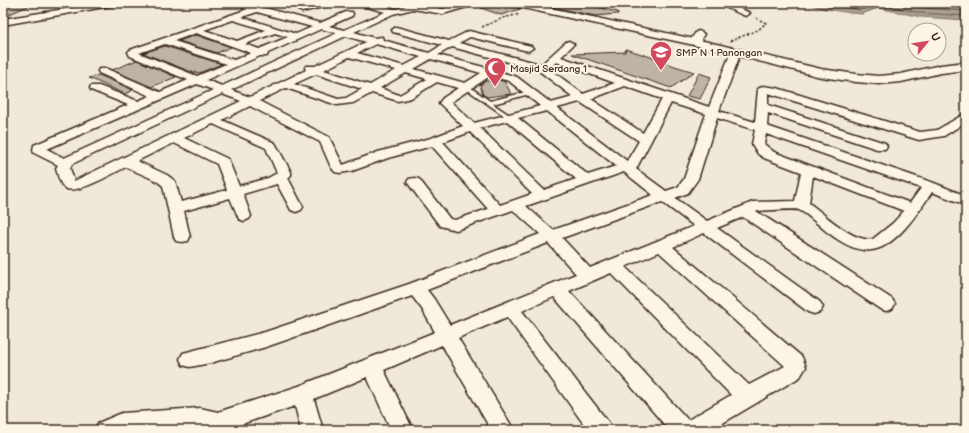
<svg xmlns="http://www.w3.org/2000/svg" width="969" height="433" viewBox="0 0 969 433" font-family="'Balsamiq Sans',sans-serif">
	<style>
		.water { fill: #aaa091; stroke: #7e7163 }
		.lines { fill: none; stroke-linecap: round; stroke-linejoin: round }
		.shore { stroke: #67594c; stroke-width: 1 }
		.building { fill: #beb3a4; stroke: #3b2a1e }
		.service-casing { stroke: #3b2a1e; stroke-width: 3 }
		.minor-casing { stroke: #3b2a1e; stroke-width: 3 }
		.tertiary-casing { stroke: #3b2a1e; stroke-width: 3 }
		.path { stroke: #3b2a1e; stroke-width: 1.5; stroke-dasharray: 2.5 2; stroke-linecap: butt }
		.service { fill: #fcf5e5; fill-rule: evenodd }
		.minor { fill: #fcf5e5; fill-rule: evenodd }
		.tertiary { fill: #fcf5e5; fill-rule: evenodd }
		.labels { text-anchor: middle; stroke-width: 4; stroke-linejoin: round; paint-order: stroke }
		.far-poi-label { font-size: 10px; fill: #3b2a1e; stroke: #fcf5e5; text-anchor: start }
	</style>
	<rect width="100%" height="100%" fill="#f0e9d9"/>
	<filter id="ink" filterUnits="userSpaceOnUse"><feTurbulence type="fractalNoise" baseFrequency=".025" numOctaves="2"/><feDisplacementMap in="SourceGraphic" scale="8" xChannelSelector="R" yChannelSelector="G"/><feConvolveMatrix kernelMatrix="1 2 1 2 8 2 1 2 1" color-interpolation-filters="sRGB"/></filter>
	<g filter="url(#ink)">
		<!-- water -->
		<path class="water" d="M804,3H966V20L921,17L878,8L862,14L851,13L826,9Z"/>
		<g class="lines">
			<!-- shore -->
			<path class="shore" d="M818,3L860,10L879,4L921,13L966,16
				M897,3L922,8L966,11"/>
		</g>
		<!-- building -->
		<path class="building" d="M3,3H35L3,17Z
			M558,3L581,6L584,4L618,12V14L595,16L552,7Z
			M508,4L520,9L501,15L481,8Z
			M196,35L231,47L217,53L179,41Z
			M165,46L222,64L199,73L189,71L143,53Z
			M626,49L663,61L662,62L694,72L671,88L572,54L625,52Z
			M137,60L176,77L151,87L112,70Z
			M699,73L711,77L700,99L687,96Z
			M99,75L133,90L125,94L89,78Z
			M499,80L505,82L511,94L487,97L483,95L480,85L486,81Z"/>
		<g class="lines">
			<!-- service casing -->
			<g class="service-casing">
				<path id="service" d="M467,85L490,101L530,91L533,93L493,104L511,116V118L509,119L465,88V86Z"/>
			</g>
			<!-- minor casing -->
			<g class="minor-casing">
				<path id="minor" d="M102,3H120L116,5L3,25V19Z
					M237,3H247L320,23L346,12H352L353,14L352,16L329,26L344,30L385,12L360,5L359,3H372L395,9L412,4L443,9L463,3H475L474,5L443,14L413,9L393,14L354,32L374,38L382,37L383,40L429,53L442,45L393,32L392,30L396,27L449,41L469,31L531,46L533,48L528,51L470,37L459,43L544,65V62L566,42L569,41L574,44L561,57L709,107L731,52L733,50H739L741,52L719,111L755,122L758,89L763,86L777,88L920,132L937,130L966,113V122L944,136L919,140L768,93V105L885,143L887,146L885,149H877L768,113L767,126L934,183L966,196V205L932,192C919,211 896,247 872,250C857,252 842,243 830,234C821,228 808,214 799,210C792,208 764,211 756,211L892,299L895,304L892,309L886,311L880,309L743,217L717,228L820,302L823,307L820,312L814,314L808,312L704,233L673,247L802,357L806,367L800,377L711,430H669L554,297L522,311L609,423L612,430H588L507,317L458,338L514,430H491L442,345L384,370L413,430H391L367,377L314,399L323,430H301L295,406L233,427L234,430H210L200,428L167,430H95L98,423L122,413L200,408L218,412L299,386L435,332L422,309L412,296L266,347L210,363L190,367L183,365L180,359L183,353L265,332L409,284L540,234L513,210L456,230L440,226L407,182L409,179L414,178L419,179L450,219L455,220L488,209L432,146L388,158L352,171L340,173L335,172L331,167L320,142L250,106L222,120L275,143L291,172V175L288,178L303,207L301,210L296,212L291,210L277,184L243,194L251,216L249,219L244,221L239,219L230,198L184,211L190,237L188,241L182,242L176,241L174,237L163,186L157,181L126,167C115,172 76,196 65,188C59,184 58,174 56,168L58,165L34,153L33,150L34,145L128,105L91,90L90,88L91,86H99L138,101L150,96L99,73L98,71L99,69H107L160,92L188,80L130,56L128,52L130,50L248,9L243,8ZM257,12L312,27L296,34L242,17ZM233,20L266,30L237,41L204,30ZM321,29L337,33L222,86L206,80L260,56H267L268,53ZM196,33L251,53L234,60L174,41ZM275,33L288,37L259,49L245,44ZM346,36L366,42L315,66H306L305,68L306,70L250,97L231,90ZM165,44L226,64L197,76L139,53ZM376,44L421,57L404,66L357,53ZM452,47L538,70L573,97L551,103L517,77L497,71L500,68L499,66L495,65L487,68L438,55ZM349,57L396,70L370,85L324,70ZM431,59L481,73L465,83L414,69ZM556,62L615,83L583,94L547,67L552,66ZM406,73L427,79L403,93L399,95L380,88ZM316,74L362,89L346,98L338,99L294,84ZM490,76L509,81L540,106L474,123L451,102ZM437,82L458,88L443,98L439,103L463,126L431,138L378,152L343,165L329,137L259,101L286,88L337,105L353,103L372,93L398,101L411,98ZM197,84L213,90L64,158L47,149ZM625,86L662,99L643,133L591,99ZM222,94L241,101L74,181L70,168L72,164ZM580,102L639,141L627,161L557,108ZM671,103L706,114L684,179L678,187L666,191L636,169ZM547,111L616,166L588,175L518,118ZM717,118L755,130L752,144L758,154L764,158L801,172L795,201L753,202L707,221L675,198L688,193L698,179ZM507,121L576,179L544,190L480,128ZM213,124L266,148L277,173L268,178L239,186L228,159L184,138ZM470,132L532,194L500,205L443,142ZM766,134L921,188L910,203L774,152L764,144ZM174,143L217,164L227,190L181,202L175,181L167,175L137,161ZM624,172L653,195L553,230L526,206ZM813,176L904,211L893,223L873,239C855,244 823,213 809,203ZM662,202L694,226L590,268L562,238ZM548,243L576,274L450,325L434,299L427,290ZM659,252L785,366L749,385L625,267ZM611,273L731,395L688,420L569,291Z
					M319,3H332L331,5L302,12L298,10L299,8Z
					M716,3H727L750,13L746,16L743,15Z
					M699,31L704,34L701,39L703,43L698,46L695,45L691,39L696,32Z"/>
			</g>
			<!-- tertiary casing -->
			<g class="tertiary-casing">
				<path id="tertiary" d="M509,3H527L708,42L821,69L856,74L879,76L901,74L941,65L966,62V70L941,73L901,82L879,84L856,82L821,77L708,48L514,6Z"/>
			</g>
			<!-- path -->
			<path class="path" d="M482,27L503,18L520,14
				M730,41L758,30L766,23L754,17"/>
			<!-- service -->
			<use href="#service" class="service"/>
			<!-- minor -->
			<use href="#minor" class="minor"/>
			<!-- tertiary -->
			<use href="#tertiary" class="tertiary"/>
		</g>
	</g>
	<!-- icons -->
	<defs>
		<g id="school-pin" transform="scale(1.15)"><path d="M0 17L-7.5 6A9.5 9.5 0 1 1 7.5 6Z" fill="#d1495b" stroke="#fcf5e5"/><path d="M0-5L7-2L0 1L-7-2ZM-4 1L0 2.5L4 1V4Q0 6-4 4Z" fill="#fff"/></g>
		<g id="mosque-pin" transform="scale(1.15)"><path d="M0 17L-7.5 6A9.5 9.5 0 1 1 7.5 6Z" fill="#d1495b" stroke="#fcf5e5"/><path d="M3.5-4.9A6 6 0 1 0 3.5 4.9A5 5 0 1 1 3.5-4.9Z" fill="#fff"/></g>
	</defs>
	<g fill-rule="evenodd">
		<use href="#school-pin" x="661" y="52"/>
		<use href="#mosque-pin" x="495" y="68"/>
	</g>
	<g class="labels">
		<!-- far-poi labels -->
		<g class="far-poi-label">
			<text x="676" y="56">SMP N 1 Panongan</text>
			<text x="510" y="72">Masjid Serdang 1</text>
		</g>
	</g>
	<!-- margin -->
	<rect width="969" height="433" fill="none" stroke="#fcf5e5" stroke-width="16"/>
	<rect x="8" y="8" width="953" height="417" fill="none" stroke="#3b2a1e" stroke-width="1.5" filter="url(#ink)"/>
	<!-- north arrow -->
	<g transform="translate(927 42) rotate(60)"><circle r="19" fill="#fcf5e5" stroke="#afa495"/>
	<path d="M0-3L7 15L0 10L-7 15Z" fill="#d1495b"/>
	<text y="-6" font-size="11" font-weight="bold" text-anchor="middle" fill="#3b2a1e">U</text>
	</g>
</svg>
